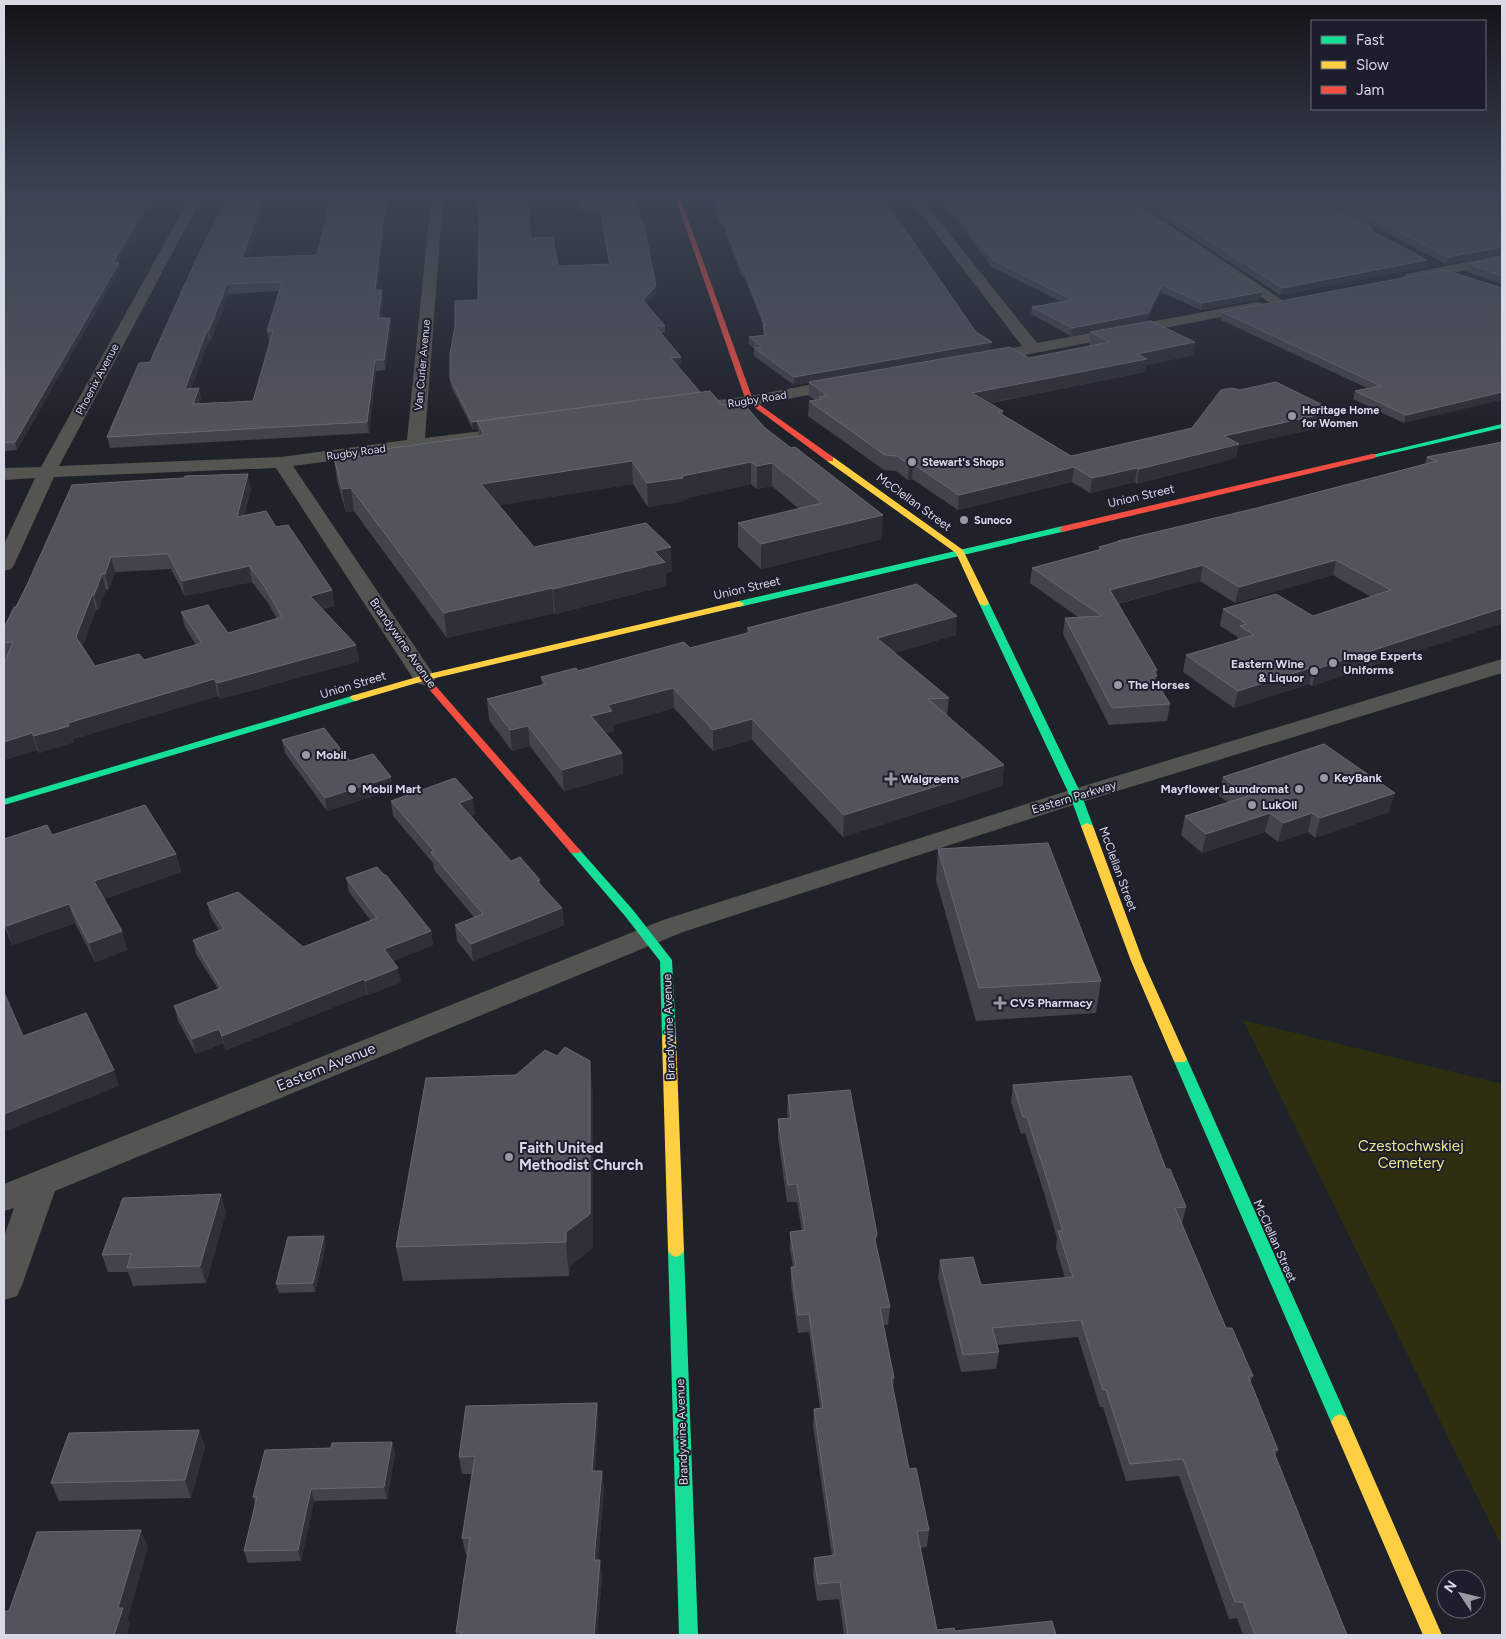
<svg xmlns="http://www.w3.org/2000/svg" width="1506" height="1639" viewBox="0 0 1506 1639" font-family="Figtree,sans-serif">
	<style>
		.green { fill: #302e11 }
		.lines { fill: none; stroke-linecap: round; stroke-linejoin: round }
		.street { fill: #545550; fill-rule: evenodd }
		.fast { fill: #16e098; fill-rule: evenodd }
		.slow { fill: #ffcf43; fill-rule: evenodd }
		.jam { fill: #f24e42; fill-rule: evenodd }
		.wall { fill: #42444b; fill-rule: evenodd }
		.shaded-wall { fill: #2e3037 }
		.building { fill: #52545c; stroke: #676971; fill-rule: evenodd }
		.poi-dot { fill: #9799a3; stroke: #1c1e2e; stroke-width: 2 }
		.labels { text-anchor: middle; stroke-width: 4; stroke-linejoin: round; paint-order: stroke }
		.far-street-label { font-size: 11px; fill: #d7d9e4; stroke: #1c1e2e }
		.far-poi-label { font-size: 11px; font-weight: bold; fill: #d7d9e4; stroke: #1c1e2e; text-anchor: start }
		.street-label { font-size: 12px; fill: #d7d9e4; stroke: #1c1e2e }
		.poi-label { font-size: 12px; font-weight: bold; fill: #d7d9e4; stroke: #1c1e2e; text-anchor: start }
		.near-street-label { font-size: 15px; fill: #d7d9e4; stroke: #1c1e2e }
		.near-park-label { font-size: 15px; fill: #ede590; stroke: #1c1e2e }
		.near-poi-label { font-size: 15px; font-weight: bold; fill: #d7d9e4; stroke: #1c1e2e; text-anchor: start }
	</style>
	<rect width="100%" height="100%" fill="#20222a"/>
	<!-- green -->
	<path class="green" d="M1243,1020L1502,1084V1547Z"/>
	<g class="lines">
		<!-- street -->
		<path class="street" d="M190,197H202L59,466L281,457L407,440L431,197H443L425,438L513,427L519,428L522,432L519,436L513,437L293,466L436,678L432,683L424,685L416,683L276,468L54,477L14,565L11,569L4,571V544L35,478L4,480V468L41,467Z
			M908,197H920L1037,343L1257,302L1262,303L1264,306L1262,309L1257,310L984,363L978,361L976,358L978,355L1022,346Z
			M1114,197H1128L1285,302L1283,305H1273Z
			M1301,197H1316L1371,225L1373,228L1371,231H1361Z
			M1502,255V263L1411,281L1406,280L1404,277L1406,274L1411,273Z
			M845,378L851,379L853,383L851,387L750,406L686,414L680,413L677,409L680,405L686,404L750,396Z
			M1502,659V673L1085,801L683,932L55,1191L22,1285L17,1296L4,1300V1237L14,1208L4,1211V1184L663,920L1067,791Z"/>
		<!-- fast -->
		<path class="fast" d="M1502,424V428L1372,458L1368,456Z
			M1063,526L1067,529L1066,531L739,607L734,604L739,601Z
			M984,600L989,603L1082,796L1093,826L1091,828H1083L1081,826L1070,796L979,603Z
			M355,695L359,696L360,698L359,700L4,805V799Z
			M575,848L579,849L633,910L672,960L676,1037L674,1040H664L662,1037L660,961L625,916L571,853L569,851L571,849Z
			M1180,1054L1185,1056L1187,1059L1349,1422L1346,1427L1340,1430L1334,1427L1331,1422L1173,1059L1175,1056Z
			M676,1245L681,1247L684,1251L698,1635H679L668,1251L671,1247Z"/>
		<!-- slow -->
		<path class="slow" d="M827,457H833L963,550L989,603L987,605L984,606L979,603L956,553L827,461Z
			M739,601L744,604L742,606L427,680L355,701L350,698L351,696L424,675Z
			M1087,823L1093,826L1143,961L1187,1059L1185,1062H1175L1173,1059L1131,961L1081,826Z
			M669,1032L674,1034L676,1037L684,1251L681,1255L676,1257L671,1255L668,1251L662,1037L664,1034Z
			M1340,1414L1346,1417L1349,1422L1442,1635H1423L1331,1422L1334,1417Z"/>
		<!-- jam -->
		<path class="jam" d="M675,197H680L753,400L833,457V461H827L746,401Z
			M1372,454H1375V458L1063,532L1059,529L1063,526Z
			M424,675L427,676L579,849L581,851L579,853H571L421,680L419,678L421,676Z"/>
	</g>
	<!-- wall -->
	<path class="wall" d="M4,197H157L150,211H147L118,263L120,269L17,450L4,451Z
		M268,197L247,257L317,255L331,197H388L377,290L383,299L381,318L391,327L385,370L376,371L369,433L110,448L107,437L150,362ZM279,291L267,331L269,341H270L253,401L199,404L201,399L191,388L209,340H211L229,294Z
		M578,197L635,208L641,223L656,286V293L646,304L665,326V333H661L681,357V365H677L700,392L722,405L764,427L882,539L761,569L738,547V523L799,509L772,486L757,489L751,484L684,499V501L648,507L633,484L499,505L534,547L672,571L666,573V586L555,614L554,613L447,638L354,511L346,512L337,481L334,458L385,455L479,436L478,429L473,430L451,386L450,378L478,300L531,238L558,266L609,264L600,211L580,212Z
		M711,197H882L976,332L991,350L794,385L754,356V348L749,345V337L763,335V325L744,277H742L723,226H721Z
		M935,197H1118L1262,292L1260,299L1201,310L1161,292L1147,321L1071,336L1031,314L1032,307L1062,302L992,267L955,218L944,209Z
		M1131,197H1306L1427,260L1425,267L1280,295Z
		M1319,197H1502V254L1446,264Z
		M1502,258V284L1467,272L1469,264Z
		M1502,288L1404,423L1353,399L1355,391L1367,388L1221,320L1222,312Z
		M1090,332L1195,342L1193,355L1146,365L1145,372L990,403L1003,411V415L1071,456L1335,411L1332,425L1238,446L1236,458L1137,484L1135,482L1090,493L1072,482L958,510L912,479L908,480L896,471L884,470L808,416L809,401L815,400L809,396V382L1029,358L1090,346L1089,345Z
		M1502,442V623L1312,686L1309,684L1234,708L1183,672L1186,655L1237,640L1238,637L1220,626L1223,609L1313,616L1371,597L1333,575L1235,603L1200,581L1118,604L1157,670L1156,681L1170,704L1167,721L1109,725L1063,634L1065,618L1078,617L1030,583L1032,568L1098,550L1099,547L1118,542V541L1257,508L1425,464L1427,457Z
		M251,489L244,516L276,527L332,590L334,606L322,609L356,645L359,661L220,699L218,696L73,739L74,742L39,753L37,750L4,760V664L6,659H4V628L27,585ZM171,569L185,596L252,582L268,603L277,619L228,633L181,612L185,627L196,645L144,660L95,666L82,647L96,610H98L106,590L109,589L115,572Z
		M747,628L956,635L894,653L949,698L947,716L1004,765L1002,786L843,837L752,740L713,751L674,708L613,725L614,731L606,733L622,753L623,774L564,791L530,746L512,751L489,720L487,699L542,685L541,677L578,671L690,648L747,633Z
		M282,740L350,761L393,790L327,811L285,753Z
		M1223,777L1389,812L1315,838L1308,832L1278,842L1265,832L1202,853L1181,835L1185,816L1228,802L1219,796Z
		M391,801L475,814L471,816L511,861L540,880V884L562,908L564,925L473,961L457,941L455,925L474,917L435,871L434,869L433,863L393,816Z
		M52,835L176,854L181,872L104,899L122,931L127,950L95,962L75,923L12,945L4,926V839Z
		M938,849L1101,981L1096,1013L976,1021L936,880Z
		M346,878L431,931L433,945L393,961L401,982L368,995L367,994L226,1050L223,1043L196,1054L178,1021L174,1006L218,989L196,954L193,940L219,930L211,917L207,903L303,947L371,921L349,892Z
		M1013,1085L1166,1169L1186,1207L1182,1224L1226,1328L1253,1376L1250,1383L1278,1450L1275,1457L1347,1635H1243L1237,1618L1229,1619L1179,1476L1126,1481L1103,1407H1100L1078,1337L997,1345L999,1352L996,1369L961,1372L938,1278L940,1260L981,1285L1065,1278L1056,1248L1057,1238L1044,1193L1025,1133L1021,1134L1011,1102Z
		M593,1095V1248L570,1266L569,1276L403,1281L396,1247Z
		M788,1095L876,1245L890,1307L888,1325H883L894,1378L893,1389L909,1469L929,1530L927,1547L920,1548L937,1630L955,1631L1056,1635H844L839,1599L817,1601L813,1575L814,1558L832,1556L813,1426L814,1409L820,1408L809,1332L798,1333L791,1285V1267H793L790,1249V1232L802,1231L797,1202H787L778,1137V1119L788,1118L787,1113Z
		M226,1212L206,1283L133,1286L128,1272H108L102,1255Z
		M326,1245L315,1292L279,1293L276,1284Z
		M597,1403L598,1420L595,1471L604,1489L598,1560H600L602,1578L597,1635H456V1632L468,1555H466L462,1538L472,1474H462L459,1457Z
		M199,1430L205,1447L191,1498L59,1501L51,1483Z
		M392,1442L395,1454L387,1499L314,1501L301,1561L248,1563L244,1551L255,1503L253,1497L331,1448Z"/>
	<!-- shaded-wall -->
	<path class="shaded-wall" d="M153,197H157L150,211L148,205Z
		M263,197H268L244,267L242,258Z
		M386,197H388L376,300L375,290Z
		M146,205L147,211L115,270L113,263Z
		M1502,247V254L1446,264L1448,257Z
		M1427,260L1425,267L1280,295L1282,288Z
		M119,263L120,269L17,450L15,442Z
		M227,284L229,294L211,340L209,330Z
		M1162,285L1161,292L1147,321L1071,336L1072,328Z
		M656,286V293L643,308V300Z
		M382,290L383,299L380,328L378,318Z
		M1262,292L1260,299L1201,310L1202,303Z
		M390,318L391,327L385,370L384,360Z
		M207,330L209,340L187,399L185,389Z
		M992,342L991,350L794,385V377Z
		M1195,342L1193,355L1146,365L1145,372L971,406L972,393L1137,354Z
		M681,357V365L671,366V358Z
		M375,360L376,371L369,433L367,422Z
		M199,388L201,399L195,415L193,404Z
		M1502,392V400L1404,423L1406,415Z
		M1335,411L1332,425L1238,446L1236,458L1137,484L1139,469L1224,436Z
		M477,421L478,429L473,430L472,422Z
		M632,461L633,484L483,508L481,484Z
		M751,462V484L684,499V501L648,507L647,483Z
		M772,463V486L757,489V466Z
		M913,464L912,479L908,480L909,465Z
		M1074,467L1072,482L958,510L959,495Z
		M1137,468L1135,482L1090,493L1092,478Z
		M248,474L251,489L240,532L237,517Z
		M351,488L354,511L346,512L342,489Z
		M883,515L882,539L761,569V544Z
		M671,547L672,571L666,573V586L555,614L553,589L654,551Z
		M111,557L115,572L109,589L105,574Z
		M1336,560L1333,575L1235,603L1239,587Z
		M1203,565L1200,581L1108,606L1110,590Z
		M249,566L252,582L185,596L182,581Z
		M102,574L106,590L98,610L94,595Z
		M552,588L554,613L447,638L444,613Z
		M332,590L334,606L313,611L310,596Z
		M92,595L96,610L80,653L76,637Z
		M1502,608V623L1312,686L1316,669Z
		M957,616L956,635L876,658L877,638Z
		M356,645L359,661L220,699L217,683Z
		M1313,667L1309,684L1234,708L1238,691Z
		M214,679L218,696L73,739L74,742L39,753L34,736L68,723Z
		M673,688L674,708L613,725L614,731L593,737L591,716L608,705Z
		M752,719V740L713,751V730Z
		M528,726L530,746L512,751L510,730Z
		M32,733L37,750L4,760V742Z
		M622,753L623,774L564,791L562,770Z
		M1004,765L1002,786L843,837L844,815Z
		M391,777L393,790L327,811L325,798Z
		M1395,793L1389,812L1315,838L1320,818Z
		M473,798L475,814L461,819L459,803Z
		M1270,813L1265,832L1202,853L1206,834Z
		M1312,813L1308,832L1278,842L1283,823Z
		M176,854L181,872L100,900L94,881Z
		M69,904L75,923L12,945L6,926Z
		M562,908L564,925L473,961L471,944Z
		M122,931L127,950L95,962L89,943Z
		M431,931L433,945L387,964L384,949Z
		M398,968L401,982L368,995L365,981Z
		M364,979L367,994L226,1050L222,1036Z
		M219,1029L223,1043L196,1054L192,1039Z
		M590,1061L593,1095V1248L570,1266L569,1276L566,1242V1232Z
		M114,1070L119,1086L4,1132V1114Z
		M221,1194L226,1212L206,1283L200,1266Z
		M324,1236L326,1245L315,1292L313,1283Z
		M597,1403L598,1420L594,1489L592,1471Z
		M199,1430L205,1447L191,1498L185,1480Z
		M392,1442L395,1454L387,1499L384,1487Z
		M602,1471L604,1489L596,1578L594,1560Z
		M311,1489L314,1501L301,1561L298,1550Z
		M141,1530L148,1547L128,1619L130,1625L127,1635H114L118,1608Z
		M600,1560L602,1578L597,1635H594Z"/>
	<!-- building -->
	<path class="building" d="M4,197H153L148,205H146L113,263H119L15,442L4,443Z
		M228,197H263L242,258L317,255L331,197H386L375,290H382L378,318H390L384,360H375L367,422L107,437L139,363L150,362L195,262ZM282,282L267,331H273L253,401L193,404L199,388L185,389L207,330H209L227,284Z
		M479,197H527L531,238L553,237L558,266L610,264L599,205H580L579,197H633L635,208H638L641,223H643L646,236L656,286L643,300L665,326H655L681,357L671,358L700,392L472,422L450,378V354L455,326V301L478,300Z
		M713,197H882L976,332L992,342L794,377L754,348L762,347L749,337L766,335L763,325H765L744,270H742L723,219H721Z
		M941,197H1118L1262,292L1202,303L1162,285L1148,313L1072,328L1032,307L1073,300L993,260L955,212L945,202Z
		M1142,197H1306L1427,260L1282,288Z
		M1333,197H1502V247L1448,257Z
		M1502,258V276L1469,264Z
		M1445,270L1502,288V392L1406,415L1355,391L1381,386L1222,312Z
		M1151,321L1195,342L1137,354L1147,359L972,393L1003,411L998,412L1071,456L1192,428L1221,390L1232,388L1240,390L1276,382L1335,411L1224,436L1239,444L1139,469L1137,468L1092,478L1074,467L959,495L913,464L909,465L897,456L885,455L809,401L822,399L819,397L827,395L809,382L1010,347L1029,358L1109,342L1090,332Z
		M710,391L722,405L743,403L764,427L791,448L795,447L883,515L761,544L738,523L822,503L772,463L757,466L751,462L682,476L683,478L647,483L632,461L481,484L534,547L646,523L671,547L654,551L665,562L553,589L552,588L444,613L351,488L342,489L334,458L385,455V449L480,436L484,434L477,421Z
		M1502,442V608L1316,669L1313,667L1238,691L1186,655L1254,635L1240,626L1247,624L1223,609L1276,594L1313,616L1391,590L1336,560L1239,587L1203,565L1110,590L1157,670H1153L1157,676L1153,677L1170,704L1112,708L1065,618L1102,616L1032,568L1102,549L1099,547L1120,541H1118L1257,508L1437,461L1427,457Z
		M248,474L237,517L266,511L276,527L288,525L332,590L310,596L356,645L217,683L214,679L68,723L69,726L34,736L32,733L4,742V664L13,642L4,643V628L14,607H16L27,585L72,485L149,480L184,478L185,476ZM168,554L182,581L249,566L265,587L282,617L228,633L208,605L181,612L202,643L144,660L139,654L95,666L76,637L92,595H94L102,574H105L111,557Z
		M917,584L957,616L877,638L949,698L928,699L1004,765L844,815L752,719L713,730L673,688L608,705L612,711L591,716L622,753L562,770L528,726L510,730L487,699L546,684L541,677L576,668L578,671L684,642L690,648L751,632L747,628Z
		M324,728L350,761L373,754L391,777L325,798L282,740Z
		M1324,744L1395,793L1320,818L1312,813L1283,823L1270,813L1206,834L1185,816L1248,796L1223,777Z
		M455,778L473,798L459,803L511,861L520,857L540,880L537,881L562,908L471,944L455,925L483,914L433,855L431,852L434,851L391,801Z
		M145,805L176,854L94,881L122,931L89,943L69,904L6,926L4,922V839L47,825L52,835Z
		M1048,843L1101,981L979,988L938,849Z
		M377,867L384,875H386L431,931L384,949L398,968L365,981L364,979L222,1036L219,1029L192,1039L174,1006L221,988L193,940L224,929L207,903L238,892L303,947L377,918L346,878Z
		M4,992L23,1036L86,1013L114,1070L4,1114Z
		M565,1047L590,1061V1214L566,1232V1242L396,1247L426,1078L516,1075L545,1050L557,1056Z
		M1131,1076L1166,1169H1170L1186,1207L1175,1208L1226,1328H1232L1253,1376H1248L1278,1450H1273L1347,1635H1255L1243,1602H1235L1183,1459L1130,1464L1106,1390H1103L1081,1320L992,1328L999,1352L963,1355L940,1260L973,1257L981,1285L1073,1277L1058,1231H1063L1046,1176L1027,1117H1023L1013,1085Z
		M850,1090L877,1234L875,1240L890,1307L880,1308L894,1378H891L909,1469L916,1468L929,1530L917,1531L937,1630L954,1628L955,1631L1052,1621L1056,1635H848L840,1582L818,1584L814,1558L835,1555L814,1409L823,1408L809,1314L798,1315L791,1267H796L790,1232L805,1230L797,1184L788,1185L778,1119L791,1118L788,1095Z
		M221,1194L200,1266L127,1268L131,1254L102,1255L123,1198Z
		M324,1236L313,1283L276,1284L288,1237Z
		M597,1403L592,1471H602L594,1560H600L594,1635H461V1632H456L470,1538H462L475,1456L459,1457L466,1406Z
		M199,1430L185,1480L51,1483L69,1433Z
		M392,1442L384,1487L311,1489L298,1550L244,1551L257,1497H253L265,1450L331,1448L332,1443Z
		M141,1530L118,1608H123L114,1635H4V1611H9L37,1532Z"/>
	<!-- sky -->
	<linearGradient id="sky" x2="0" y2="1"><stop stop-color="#121317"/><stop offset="0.46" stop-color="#3c4455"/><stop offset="1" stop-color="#3c4455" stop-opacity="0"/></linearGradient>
	<rect width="1506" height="426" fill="url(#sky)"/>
	<!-- markers -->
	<g class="poi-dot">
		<circle cx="1292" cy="416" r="5"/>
		<circle cx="912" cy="462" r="5"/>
		<circle cx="964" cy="520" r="5"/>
		<circle cx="1333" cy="663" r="5"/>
		<circle cx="1314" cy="671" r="5"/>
		<circle cx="1118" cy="685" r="5"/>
		<circle cx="306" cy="755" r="5"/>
		<circle cx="1324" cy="778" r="5"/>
		<path d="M888.5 771.5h5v5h5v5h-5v5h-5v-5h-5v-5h5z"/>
		<circle cx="352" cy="789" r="5"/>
		<circle cx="1299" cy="789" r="5"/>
		<circle cx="1252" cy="805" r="5"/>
		<path d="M997.5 995.5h5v5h5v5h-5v5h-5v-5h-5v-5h5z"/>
		<circle cx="509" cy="1157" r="5"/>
	</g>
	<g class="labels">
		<!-- far-street labels -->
		<g class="far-street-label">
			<text transform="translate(422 365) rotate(-85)" y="4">Van Curler Avenue</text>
			<text transform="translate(97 379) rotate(-62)" y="4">Phoenix Avenue</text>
			<text transform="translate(757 399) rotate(-9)" y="4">Rugby Road</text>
			<text transform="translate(356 452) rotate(-8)" y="4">Rugby Road</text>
		</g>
		<!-- far-poi labels -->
		<g class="far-poi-label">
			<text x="1302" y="414">Heritage Home<tspan x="1302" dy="13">for Women</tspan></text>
			<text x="922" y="466">Stewart's Shops</text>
			<text x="974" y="524">Sunoco</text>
		</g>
		<!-- street labels -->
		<g class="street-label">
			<text transform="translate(1141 496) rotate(-13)" y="4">Union Street</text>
			<text transform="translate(914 502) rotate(36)" y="4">McClellan Street</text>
			<text transform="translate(747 588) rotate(-13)" y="4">Union Street</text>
			<text transform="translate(403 643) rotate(55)" y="4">Brandywine Avenue</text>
			<text transform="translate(353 685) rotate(-17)" y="4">Union Street</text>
			<text transform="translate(1074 797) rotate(-17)" y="4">Eastern Parkway</text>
			<text transform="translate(1118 869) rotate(70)" y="4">McClellan Street</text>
			<text transform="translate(669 1027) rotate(-92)" y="4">Brandywine Avenue</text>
			<text transform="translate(1275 1241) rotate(66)" y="4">McClellan Street</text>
			<text transform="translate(682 1432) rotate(-92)" y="4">Brandywine Avenue</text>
		</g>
		<!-- poi labels -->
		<g class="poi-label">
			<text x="1343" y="660">Image Experts<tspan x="1343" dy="14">Uniforms</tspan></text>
			<text x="1304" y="668" text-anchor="end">Eastern Wine<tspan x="1304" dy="14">&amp; Liquor</tspan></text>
			<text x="1128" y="689">The Horses</text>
			<text x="316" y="759">Mobil</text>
			<text x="1334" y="782">KeyBank</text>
			<text x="901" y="783">Walgreens</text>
			<text x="362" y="793">Mobil Mart</text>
			<text x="1289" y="793" text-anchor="end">Mayflower Laundromat</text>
			<text x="1262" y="809">LukOil</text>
			<text x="1010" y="1007">CVS Pharmacy</text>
		</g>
		<!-- near-street labels -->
		<g class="near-street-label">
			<text transform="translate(326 1067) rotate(-22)" y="5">Eastern Avenue</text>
		</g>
		<!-- near-park labels -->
		<g class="near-park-label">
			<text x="1411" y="1151">Czestochwskiej<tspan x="1411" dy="17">Cemetery</tspan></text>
		</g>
		<!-- near-poi labels -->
		<g class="near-poi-label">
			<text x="519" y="1153">Faith United<tspan x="519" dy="17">Methodist Church</tspan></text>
		</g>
	</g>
	<!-- border -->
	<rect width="1506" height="1639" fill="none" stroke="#d7d9e4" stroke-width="10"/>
	<!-- legend -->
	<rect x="1311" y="20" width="175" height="90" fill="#1c1e2e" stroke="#676977"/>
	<rect x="1321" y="36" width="25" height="8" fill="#16e098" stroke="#676977"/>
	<text x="1356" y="45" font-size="15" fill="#d7d9e4">Fast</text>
	<rect x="1321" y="61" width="25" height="8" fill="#ffcf43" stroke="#676977"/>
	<text x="1356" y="70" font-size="15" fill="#d7d9e4">Slow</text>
	<rect x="1321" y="86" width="25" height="8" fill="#f24e42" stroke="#676977"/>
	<text x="1356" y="95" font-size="15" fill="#d7d9e4">Jam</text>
	<!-- north arrow -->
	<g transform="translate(1461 1594) rotate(305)"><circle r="24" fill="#1c1e2e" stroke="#676977"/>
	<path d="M0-4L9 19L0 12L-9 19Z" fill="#9799a3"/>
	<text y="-8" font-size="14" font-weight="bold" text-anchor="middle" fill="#d7d9e4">N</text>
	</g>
</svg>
